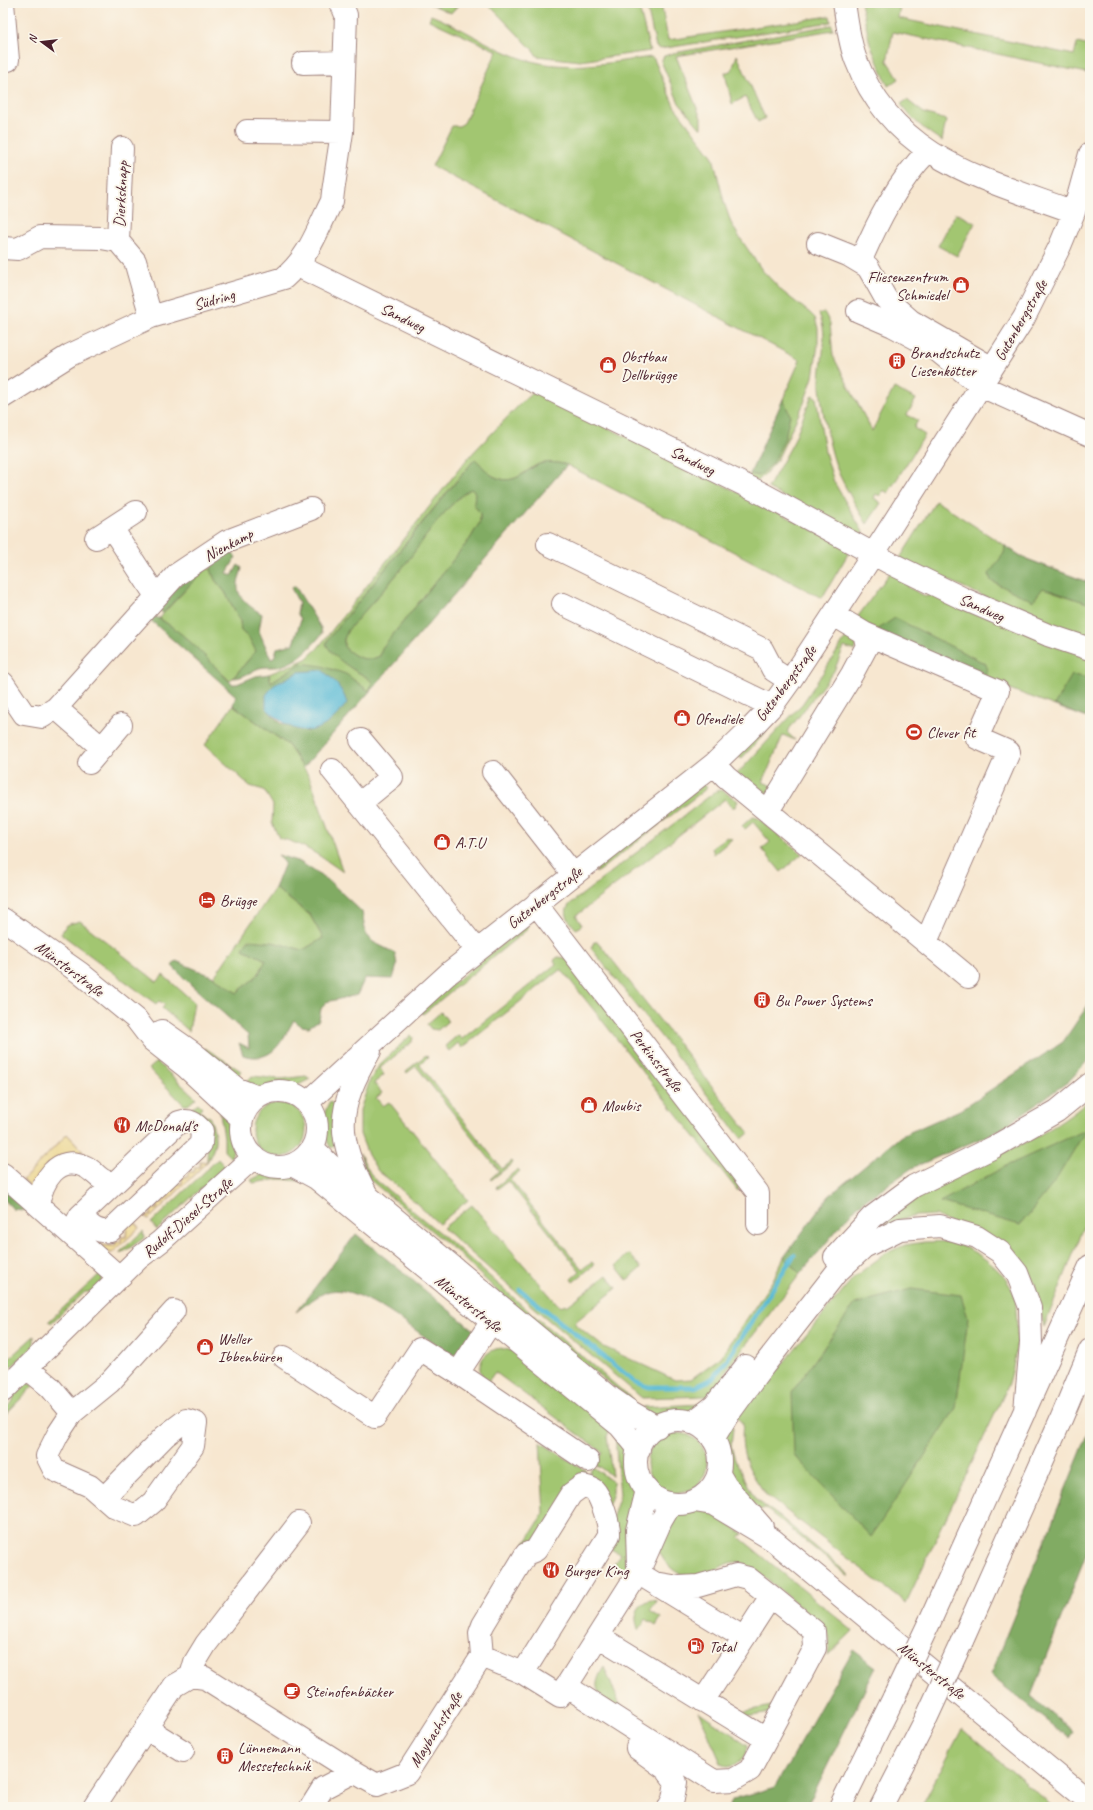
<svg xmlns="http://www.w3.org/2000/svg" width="1093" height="1810" viewBox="0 0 1093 1810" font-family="Caveat,sans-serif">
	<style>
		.green { fill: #a2c671; stroke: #76724e }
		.forest { fill: #81ab63; stroke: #666547; fill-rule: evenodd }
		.sand { fill: #eeda9e; stroke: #9c7c64 }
		.water { fill: #56b9d5; stroke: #506c80 }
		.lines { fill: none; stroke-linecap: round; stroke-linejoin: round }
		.stream { stroke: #56b9d5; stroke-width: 5 }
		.minor-casing { stroke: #a0837e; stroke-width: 24 }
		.major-casing { stroke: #a0837e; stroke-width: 24 }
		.highway-casing { stroke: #a0837e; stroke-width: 24 }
		.minor { stroke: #fff; stroke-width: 22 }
		.major { stroke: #fff; stroke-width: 22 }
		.highway { stroke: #fff; stroke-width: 22 }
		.highway-bridge-casing { stroke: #a0837e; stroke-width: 24; stroke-linecap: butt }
		.highway-bridge { stroke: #fff; stroke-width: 22 }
		.labels { text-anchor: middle; stroke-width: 4; stroke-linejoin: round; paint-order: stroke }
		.street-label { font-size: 16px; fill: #4a1f2b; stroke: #fbf7ec }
		.poi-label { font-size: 16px; fill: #4a1f2b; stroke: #fbf7ec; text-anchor: start }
	</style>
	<rect width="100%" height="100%" fill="#fbf7ec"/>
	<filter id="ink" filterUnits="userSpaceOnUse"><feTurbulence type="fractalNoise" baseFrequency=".025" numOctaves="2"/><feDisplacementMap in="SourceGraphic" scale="8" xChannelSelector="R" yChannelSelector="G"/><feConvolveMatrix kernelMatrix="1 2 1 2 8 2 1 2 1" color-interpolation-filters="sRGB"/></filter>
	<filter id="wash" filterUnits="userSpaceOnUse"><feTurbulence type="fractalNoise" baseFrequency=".012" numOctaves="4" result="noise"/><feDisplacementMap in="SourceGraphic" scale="16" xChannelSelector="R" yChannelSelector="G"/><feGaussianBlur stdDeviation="0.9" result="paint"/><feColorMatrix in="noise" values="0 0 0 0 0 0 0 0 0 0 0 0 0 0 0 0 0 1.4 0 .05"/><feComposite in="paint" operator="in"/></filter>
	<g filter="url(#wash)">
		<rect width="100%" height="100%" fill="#f7e7d0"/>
		<!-- green -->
		<path class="green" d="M428,3H460L451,13Z
			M487,3H638L650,51L580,61L537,56L533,50Z
			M646,3H661L668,40L823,17L830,16L831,22L660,49L656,47Z
			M861,3H885L900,6L898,18L1074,55L1077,43L1090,46L1087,73L893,32L887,61L899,79L888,86L870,44Z
			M431,15C461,27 488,46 518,57C561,73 607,63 651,57L654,59L674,106L713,157L724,202L731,223L738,235L762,270L783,292L810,313L815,318L818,328V345L813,377L804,403L776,462L758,481L748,480L750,474L759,476L789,415L783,399L800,360L432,166L452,126H459L464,123L497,51L429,20Z
			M832,25L833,30L676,56L701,118V129L679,103L661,61L664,56L674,53Z
			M737,55L765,118L758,122L745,97L732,104L725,73L732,70Z
			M907,100L924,113L946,120L942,141C926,131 912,120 901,104Z
			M956,213L975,223L957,256L938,246Z
			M824,312L830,323L833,356L872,431L894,388L916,399L907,415L918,420L914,428L925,435L888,493L883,490L880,496L876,494L874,498L881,503L867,524C858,509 848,493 840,476C830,454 822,411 820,387C819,362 830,338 819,314Z
			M538,393L844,545L848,554L822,598L567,465C560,463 547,461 539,464C523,471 515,487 493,476C487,473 481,464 475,459C424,518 378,579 329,638L326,644L352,669L370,679L372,683L369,691L301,663L271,682L269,674L306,659L317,649L467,459L523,401L531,394Z
			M812,395L816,397L825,452L834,482L863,532L859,539L768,488L793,443Z
			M471,489L475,492L474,505L480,513V522L470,539L382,648L380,656C365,663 355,657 344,647V639L347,630C366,610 385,589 403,567C419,546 449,500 471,489Z
			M936,501L1024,558L1090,583V645L900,558Z
			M206,568L211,569L215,580L225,592L240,620L241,631L249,638L256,651L230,681L175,629L159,618Z
			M892,570L912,578L908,587L927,597L929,592L1090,657V719L1007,688L877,630L856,619Z
			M849,633L857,643L855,651L844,647L834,671L787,732L795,740L783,735L763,782L775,787L767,793L763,794L737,774L803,703Z
			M233,705L288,745L309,776L343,872C323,858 303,843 279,838L272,823L273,805L264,790L250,786L205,745Z
			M767,731L741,759L738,755L757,735Z
			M704,784L707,788L596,873L597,866Z
			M722,790L738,801L735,807H732L725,799L576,916L582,925L576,929C569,921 562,913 570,904L716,791Z
			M752,817L758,818L802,854L781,872L762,849L770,842L753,822L745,829L742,826Z
			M727,837L732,839L714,854L712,848Z
			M275,888L310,915L323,938L303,950L272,942L243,949L267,960L258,975L237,993L214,977Z
			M80,921L157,982L163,975L194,1002L189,1031L162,1008L165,1005L159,1001L156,1004L61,934L66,925Z
			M526,925L529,928L423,1014L420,1011L429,1003Z
			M594,942H598L749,1133L742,1139L591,948Z
			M558,957L566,958L740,1176L738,1191L561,969L462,1048L458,1043L449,1051L445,1046L458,1035L462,1039L556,964L554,960Z
			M441,1012L448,1021L438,1030L431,1029L427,1024Z
			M411,1035L413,1037L412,1042L380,1068L384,1075L374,1083L382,1093L376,1098L383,1106L389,1102L468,1200L439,1224L395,1184L378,1171L368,1155L360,1134V1110L370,1080L380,1064Z
			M205,1048L241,1071L235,1080L205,1057Z
			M426,1055L428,1057L419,1064L502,1169L512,1161L513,1163L491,1180L490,1179L499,1171L416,1066L407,1073L406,1071Z
			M157,1062L196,1098L188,1105H184L149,1069Z
			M252,1076L281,1079L306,1076L310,1079L296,1086L276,1085L262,1088L244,1085Z
			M1090,1099V1212L1044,1327L1035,1284L1027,1269L936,1215L917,1216L901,1219L861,1240C884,1219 909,1199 936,1184C987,1157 1047,1140 1090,1099Z
			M330,1101L335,1106L332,1125L335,1145L331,1148C321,1133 321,1116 330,1101Z
			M198,1103L202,1107L199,1110L207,1117L209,1116C217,1136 218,1143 207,1162L208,1122L205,1118L191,1109Z
			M252 1130a27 27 0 1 1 54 0a27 27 0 1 1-54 0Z
			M220,1113C224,1116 230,1120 233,1124C238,1131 233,1150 231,1158L224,1151V1137Z
			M360,1154L370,1173L377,1181L460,1250L525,1308L632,1399L633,1402L522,1315L456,1251L375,1184L367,1177Z
			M218,1159L226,1168L221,1176L199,1190L157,1230L151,1223Z
			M518,1169L520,1171L510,1179L582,1269L592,1262L594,1265L573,1282L571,1279L580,1271L508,1181L497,1189L496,1187Z
			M263,1174H288L300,1181L280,1179L253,1183L251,1180Z
			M472,1205L560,1307L565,1304L567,1306L607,1275L617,1288L574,1323L602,1346L675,1380L691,1379L721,1357L773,1280L784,1257L800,1274L725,1372L727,1381L711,1399L706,1396L642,1398L534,1308L443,1228Z
			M143,1231L144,1238L125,1251L119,1253Z
			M924,1242C932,1242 941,1241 948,1242C976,1248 1005,1270 1015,1296C1016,1301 1016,1307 1016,1311C1019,1338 1016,1361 1008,1386L906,1603L766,1495C749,1470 739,1455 743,1424L735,1415L750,1395L756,1396L854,1277L886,1253L905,1245Z
			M629,1253L641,1268L627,1280L616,1266Z
			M103,1271L102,1282L92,1292H85L51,1323L49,1321Z
			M34,1336V1346L11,1367L6,1361Z
			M499,1348L514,1351L611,1427L607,1436L612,1476L595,1464L602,1452L495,1372L487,1383C473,1368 481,1353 499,1348Z
			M25,1383L34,1385L3,1417V1411L13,1401L14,1393Z
			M703,1404L696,1410L683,1414L663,1415H651L642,1407Z
			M728,1424L733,1428L731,1446L735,1459L755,1499L779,1516L849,1575V1577L765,1508L760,1510L735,1488L725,1466L724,1451L721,1442Z
			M647 1463a30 30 0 1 1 60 0a30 30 0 1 1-60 0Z
			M619,1435L629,1451L628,1465L636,1495L628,1568L624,1573L613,1566L620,1554L609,1548L612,1519L620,1495L616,1449V1439Z
			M540,1442L585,1470L586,1480L535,1543L524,1545L544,1513Z
			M593,1467L613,1482V1493L607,1509L590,1481L589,1473Z
			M704,1508L743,1534L739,1537L853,1631L828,1655C829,1647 831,1641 828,1634C822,1623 755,1567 743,1563C726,1558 718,1572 703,1576C682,1581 666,1568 658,1549L675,1513Z
			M651,1600L657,1601L650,1611L661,1618L656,1626L646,1619L639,1630C632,1617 637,1604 651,1600Z
			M604,1667L623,1712C603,1697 587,1693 604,1667Z
			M777,1705L771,1713L746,1717L737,1713Z
			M698,1711L748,1745C746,1757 739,1765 727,1767L721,1763Z
			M962,1729L1054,1807H921Z"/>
		<!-- forest -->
		<path class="forest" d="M783,399L790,415L785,438L773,463L759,476L750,474Z
			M475,459C481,464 487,473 493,476C514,487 524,471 539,464C547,461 560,463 567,465L303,768L288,745L233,705L236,696L147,617L151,615C181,627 209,661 232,684H237L256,676L269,674L271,682L301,663L322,666L346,674L369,691L372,683C368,676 360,674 354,670C344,664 331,654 326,644L329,638C378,579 425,518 475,459ZM471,489L475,492L474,505L480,513V522L470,539L382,648L380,656C365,663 355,657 344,647V639L348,630C366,609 385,589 403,567C419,547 449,500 471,489ZM266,708L308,732L280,723Z
			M1005,546L1024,558L1090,583V604L1043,588L1033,601L991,581L989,574L1004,553Z
			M225,553L233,554L236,557L227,573L232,576L238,565L242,568C241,574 238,579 238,584C236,598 252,608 262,614L259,631L271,659L274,658L277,648L293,644L301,619L297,613L299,603L291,588L295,586L321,628L322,634C311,647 299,661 281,666C274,668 266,666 259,668C250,672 243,678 233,678L256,651L249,638L241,631L240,620L225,592L215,580L211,569L212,560Z
			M206,568L163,613L158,609L167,592Z
			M895,618L986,664L987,671L984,678L877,630Z
			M1072,675L1090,678V719L1054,705Z
			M278,855L300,862L328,880L362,912L366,934L373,942L395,953L397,965L393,979L365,978L357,995L326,1002L321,1009L319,1020L309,1027L300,1026L294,1020C281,1042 273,1064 243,1055L239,1043L249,1048L248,1035L190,984L172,966L176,961L214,977L237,993L258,975L266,960L243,949L248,940L272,942L303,950L323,938L310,915L275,888L285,863Z
			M1090,1002V1058L1069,1081L998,1131L912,1168L857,1206L800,1274L784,1257L829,1196L901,1136L960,1110L1063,1042Z
			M1086,1130L1054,1183L1020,1225L940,1202L1006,1166Z
			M3,1183L35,1211L13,1209L3,1198Z
			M356,1234L477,1333L462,1352L453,1355L443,1350C418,1333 360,1284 330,1291C320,1293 304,1306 296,1312Z
			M911,1289L961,1295L968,1318L956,1408L871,1537L794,1455L792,1392L855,1304Z
			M1090,1429V1544L1031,1696L1073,1732L1069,1738L990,1675Z
			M853,1650L876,1667L807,1807H728L733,1799L775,1787Z"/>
		<!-- sand -->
		<path class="sand" d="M67,1134L83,1151L36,1192L23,1180Z
			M200,1161L207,1162L149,1219L145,1217V1215H151V1209H157V1202H163V1196L169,1195V1189H175L176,1183L182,1184V1177H188V1172H194L195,1167H200Z
			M127,1220L136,1223L139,1228L112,1253C101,1253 75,1239 82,1226L93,1236H97V1245L115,1246V1242H121V1237H126Z"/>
		<!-- water -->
		<path class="water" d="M322,670C333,679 343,689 347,703C320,739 297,739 266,708V695L274,685L299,672Z"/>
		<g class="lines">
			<!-- stream -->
			<path class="stream" d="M520,1290L635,1382L648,1387H695L712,1379L727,1360L794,1255"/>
		</g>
	</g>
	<g filter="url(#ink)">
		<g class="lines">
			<!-- minor casing -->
			<g class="minor-casing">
				<path id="minor" d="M3,3L8,60
					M844,3C847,21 849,42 856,60C894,159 984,179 1074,212
					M303,63L344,62
					M247,131L342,132
					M118,241L122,148
					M818,243L848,255L868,267L886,299L911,321L992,368
					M3,248L18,249L40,237L101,238L118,241L135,261L151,317
					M860,262C877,223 897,182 928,151
					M298,266L761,493L890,563L964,599L1048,635L1090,649
					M858,311L893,326L934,348L981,386L1090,435
					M3,397L70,355L151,317L284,278C310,256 317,230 332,201L333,192L342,132L346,15L341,3
					M112,528L156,596
					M96,538L136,512
					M548,544L762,649L773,670L790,681
					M563,604L772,706
					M864,633L998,691L977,738L1009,752L926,942
					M3,683L24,714L42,717L56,708L176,575L227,541L311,509
					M56,708L102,748
					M89,763L121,725
					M714,764L726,777L968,977
					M332,770L477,950
					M493,772L573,874
					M359,804L392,777L361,740
					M768,811L852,674L867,646L864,633L834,615
					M536,904L758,1193V1224
					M307,1103L449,973L714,764L749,730L772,706L790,681L883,539L1024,318L1060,246L1074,212L1090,154
					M3,1174L119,1277
					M367,1195C335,1136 336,1110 370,1051
					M38,1205C42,1182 57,1153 86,1167C97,1173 101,1184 115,1182
					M75,1237L76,1224L80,1216L179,1122C190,1119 195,1123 202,1131L201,1144L110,1231C96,1233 90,1225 80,1216
					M501,1307L458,1373L588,1461
					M284,1357L375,1417L420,1349L458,1373
					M27,1368L50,1387L72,1413L58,1434L47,1456L54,1470L90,1486L114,1507L136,1516L153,1502L193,1446L196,1423L186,1420L165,1436L104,1498
					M3,1391L139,1258L161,1241L254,1157
					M72,1413L110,1382L174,1311
					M638,1567L637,1530L647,1490
					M638,1573L744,1638L771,1596L748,1578L736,1575L698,1586L679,1587L655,1583
					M598,1636L766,1739
					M482,1656L480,1633L483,1625L526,1554L536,1550L571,1494L582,1486C586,1487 590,1487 594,1490C601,1497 610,1525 609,1535L523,1673
					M191,1676L195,1662L206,1644L299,1523
					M566,1686L714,1781L733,1780L750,1770L815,1648L814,1631L771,1596
					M703,1701L744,1638
					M146,1728L183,1751
					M637,1748L666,1769L676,1782L673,1799L669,1807
					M94,1807L174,1686L191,1676L205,1678L354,1772L377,1785L407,1773L482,1656L523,1673L560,1696L638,1573L661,1521L671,1504
					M311,1807L323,1788L354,1772"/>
			</g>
			<!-- major casing -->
			<g class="major-casing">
				<path id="major" d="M3,919L80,973L136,1019L152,1040L185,1066L242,1119
					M162,1031L192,1052L237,1089L258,1097
					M241 1129a38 38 0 1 1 76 0a38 38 0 1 1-76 0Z
					M313,1148L329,1164L611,1398L631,1412L657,1427
					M292,1165L316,1178L620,1426L639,1449
					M636 1462a42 42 0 1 1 84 0a42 42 0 1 1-84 0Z
					M719,1474L726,1486L762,1527
					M694,1501L713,1504L773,1540L1090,1802"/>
			</g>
			<!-- highway casing -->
			<g class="highway-casing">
				<path id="highway" d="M835,1257L872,1217L914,1186L994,1147L1057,1111L1090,1084
					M692,1423L714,1406L746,1366
					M713,1439L727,1416L765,1364L836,1273L864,1247L900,1229L940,1226L977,1237L1000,1252L1017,1273L1030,1307L1031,1343L1025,1411
					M930,1621L1090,1266
					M962,1641L1062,1417L1090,1350
					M840,1807L894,1697
					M881,1807L925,1721"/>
			</g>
			<!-- minor -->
			<use href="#minor" class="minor"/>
			<!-- major -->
			<use href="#major" class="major"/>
			<!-- highway -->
			<use href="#highway" class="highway"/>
			<!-- highway-bridge casing -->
			<g class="highway-bridge-casing">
				<path id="highway-bridge" d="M894,1697L930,1621
					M925,1721L962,1641"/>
			</g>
			<!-- highway-bridge -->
			<use href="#highway-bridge" class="highway-bridge"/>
		</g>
	</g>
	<!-- icons -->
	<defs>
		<g id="shop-disc" transform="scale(0.9)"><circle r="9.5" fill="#c8321e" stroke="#fbf7ec"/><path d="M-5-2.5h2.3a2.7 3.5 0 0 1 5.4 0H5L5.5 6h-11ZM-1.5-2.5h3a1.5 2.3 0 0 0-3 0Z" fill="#fff"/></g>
		<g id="building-disc" transform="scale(0.9)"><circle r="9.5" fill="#c8321e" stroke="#fbf7ec"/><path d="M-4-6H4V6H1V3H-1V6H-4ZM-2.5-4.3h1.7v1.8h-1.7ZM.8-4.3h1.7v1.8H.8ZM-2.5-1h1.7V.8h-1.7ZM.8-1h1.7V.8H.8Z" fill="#fff"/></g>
		<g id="stadium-disc" transform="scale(0.9)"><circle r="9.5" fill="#c8321e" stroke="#fbf7ec"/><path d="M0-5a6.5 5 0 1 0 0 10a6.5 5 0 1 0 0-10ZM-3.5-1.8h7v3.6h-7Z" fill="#fff"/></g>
		<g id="hotel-disc" transform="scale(0.9)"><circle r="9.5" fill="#c8321e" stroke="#fbf7ec"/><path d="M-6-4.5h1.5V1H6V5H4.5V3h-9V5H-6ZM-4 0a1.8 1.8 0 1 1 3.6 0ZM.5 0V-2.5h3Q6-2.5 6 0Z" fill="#fff"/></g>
		<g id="restaurant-disc" transform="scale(0.9)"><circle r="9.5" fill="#c8321e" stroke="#fbf7ec"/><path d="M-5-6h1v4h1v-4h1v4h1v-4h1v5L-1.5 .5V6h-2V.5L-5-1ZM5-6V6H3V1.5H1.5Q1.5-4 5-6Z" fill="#fff"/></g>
		<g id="fuel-disc" transform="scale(0.9)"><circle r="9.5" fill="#c8321e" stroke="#fbf7ec"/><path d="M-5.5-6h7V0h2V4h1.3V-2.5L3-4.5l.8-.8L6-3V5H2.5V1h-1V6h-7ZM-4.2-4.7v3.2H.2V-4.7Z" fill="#fff"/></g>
		<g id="cafe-disc" transform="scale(0.9)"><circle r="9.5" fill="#c8321e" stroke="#fbf7ec"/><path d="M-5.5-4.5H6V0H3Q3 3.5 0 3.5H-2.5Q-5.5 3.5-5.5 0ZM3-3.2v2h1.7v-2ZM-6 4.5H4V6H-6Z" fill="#fff"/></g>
	</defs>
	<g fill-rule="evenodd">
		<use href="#shop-disc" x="961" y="285"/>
		<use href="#building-disc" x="897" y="361"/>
		<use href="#shop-disc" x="608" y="365"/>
		<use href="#shop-disc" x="682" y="718"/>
		<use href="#stadium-disc" x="914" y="732"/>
		<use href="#shop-disc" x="442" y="842"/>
		<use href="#hotel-disc" x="207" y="900"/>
		<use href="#building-disc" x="762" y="1000"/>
		<use href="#shop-disc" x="589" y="1105"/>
		<use href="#restaurant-disc" x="122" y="1125"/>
		<use href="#shop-disc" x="205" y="1347"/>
		<use href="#restaurant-disc" x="551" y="1570"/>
		<use href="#fuel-disc" x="696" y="1646"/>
		<use href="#cafe-disc" x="292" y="1691"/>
		<use href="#building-disc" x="225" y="1756"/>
	</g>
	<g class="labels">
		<!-- street labels -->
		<g class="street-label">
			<text transform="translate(120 194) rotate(-87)" y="6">Dierksknapp</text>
			<text transform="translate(214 299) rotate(-16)" y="6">Südring</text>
			<text transform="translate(403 317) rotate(26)" y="6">Sandweg</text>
			<text transform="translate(1020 320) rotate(-60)" y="6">Gutenbergstraße</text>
			<text transform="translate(693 460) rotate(26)" y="6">Sandweg</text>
			<text transform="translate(228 544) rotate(-28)" y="6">Nienkamp</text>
			<text transform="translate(982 607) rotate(24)" y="6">Sandweg</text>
			<text transform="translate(785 683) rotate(-53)" y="6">Gutenbergstraße</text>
			<text transform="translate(544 897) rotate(-38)" y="6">Gutenbergstraße</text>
			<text transform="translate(70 968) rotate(37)" y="6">Münsterstraße</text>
			<text transform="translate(657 1060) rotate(52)" y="6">Perkinsstraße</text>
			<text transform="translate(187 1217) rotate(-41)" y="6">Rudolf-Diesel-Straße</text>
			<text transform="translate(469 1303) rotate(39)" y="6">Münsterstraße</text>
			<text transform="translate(932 1670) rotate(39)" y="6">Münsterstraße</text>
			<text transform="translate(435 1729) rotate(-58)" y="6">Maybachstraße</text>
		</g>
		<!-- poi labels -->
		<g class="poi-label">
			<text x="948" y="282" text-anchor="end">Fliesenzentrum<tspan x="948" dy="18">Schmiedel</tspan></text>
			<text x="910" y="358">Brandschutz<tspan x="910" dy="18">Liesenkötter</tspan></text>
			<text x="621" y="362">Obstbau<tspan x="621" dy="18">Dellbrügge</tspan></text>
			<text x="695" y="724">Ofendiele</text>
			<text x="927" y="738">Clever fit</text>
			<text x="455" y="848">A.T.U</text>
			<text x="220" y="906">Brügge</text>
			<text x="775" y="1006">Bu Power Systems</text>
			<text x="602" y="1111">Moubis</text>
			<text x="135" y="1131">McDonald's</text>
			<text x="218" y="1344">Weller<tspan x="218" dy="18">Ibbenbüren</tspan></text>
			<text x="564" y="1576">Burger King</text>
			<text x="709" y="1652">Total</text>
			<text x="305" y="1697">Steinofenbäcker</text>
			<text x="238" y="1753">Lünnemann<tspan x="238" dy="18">Messetechnik</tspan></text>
		</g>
	</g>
	<!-- margin -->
	<rect width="1093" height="1810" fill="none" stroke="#fbf7ec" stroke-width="16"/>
	<!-- north arrow -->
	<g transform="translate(42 42) rotate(285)" stroke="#fbf7ec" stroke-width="3" paint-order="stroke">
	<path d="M0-3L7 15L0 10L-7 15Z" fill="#4a1f2b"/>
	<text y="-6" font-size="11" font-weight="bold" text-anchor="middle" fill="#4a1f2b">N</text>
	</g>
</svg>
